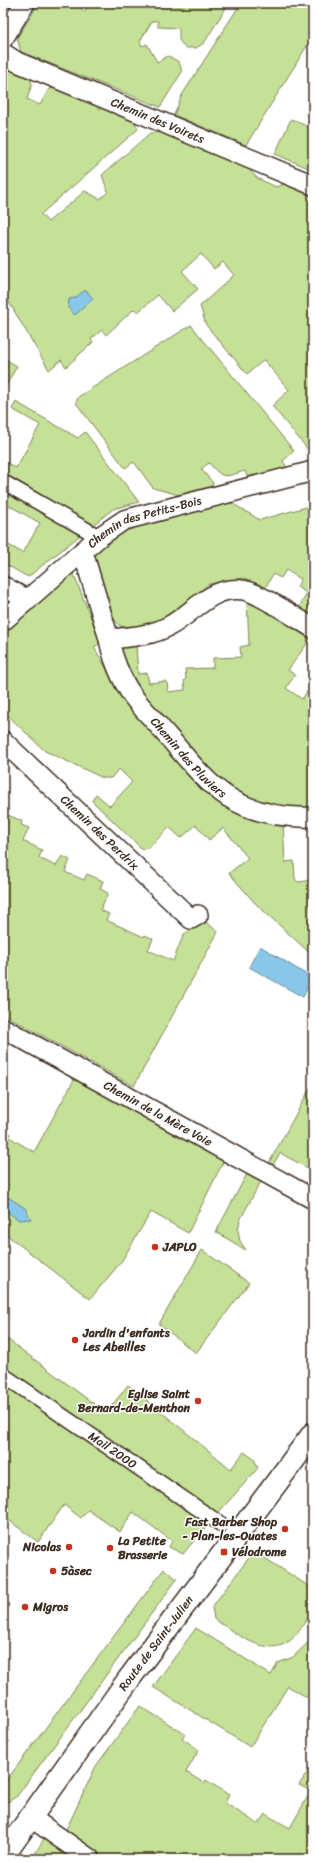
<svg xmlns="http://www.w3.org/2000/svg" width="316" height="1862" viewBox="0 0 316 1862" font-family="Sriracha,sans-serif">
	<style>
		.green { fill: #c5e097; stroke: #80855a }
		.water { fill: #88c7e9; stroke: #698898 }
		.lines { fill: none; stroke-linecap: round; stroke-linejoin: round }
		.pedestrian-casing { stroke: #3b2a1e; stroke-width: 17 }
		.minor-casing { stroke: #3b2a1e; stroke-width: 22 }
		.secondary-casing { stroke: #3b2a1e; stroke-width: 25 }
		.pedestrian { stroke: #fff; stroke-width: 14 }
		.minor { stroke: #fff; stroke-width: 19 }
		.secondary { stroke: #fff; stroke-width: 22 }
		.poi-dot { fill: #c8321e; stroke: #fff; stroke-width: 1.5 }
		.labels { text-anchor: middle; stroke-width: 3; stroke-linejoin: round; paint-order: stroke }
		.street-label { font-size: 12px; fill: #3b2a1e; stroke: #fff }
		.poi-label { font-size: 12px; font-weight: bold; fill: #3b2a1e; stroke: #fff; text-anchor: start }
	</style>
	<rect width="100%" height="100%" fill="#fff"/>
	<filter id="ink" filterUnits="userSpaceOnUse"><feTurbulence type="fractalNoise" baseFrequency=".025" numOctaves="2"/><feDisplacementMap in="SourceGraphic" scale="8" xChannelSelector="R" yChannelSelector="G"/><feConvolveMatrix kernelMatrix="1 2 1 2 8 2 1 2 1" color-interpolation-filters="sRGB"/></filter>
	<g filter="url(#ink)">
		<!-- green -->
		<path class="green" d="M39,3H71L85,11L90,3H229L204,43L196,48H185L179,40V28L158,27V21H152L140,41L142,46L147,44L157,62L168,56L179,62L182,72L160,107L21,52L17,38Z
			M241,3H313V36L246,145L174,115L182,95Z
			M9,67L30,78L32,84L27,99L40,105L48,90L57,86L132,117L138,129L41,214L48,222L85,191L100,199L108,192L102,175L150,133L165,132L245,165L257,178L276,187L288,183L313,194V451L310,452L272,406L289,390L264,360L247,374L206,325L200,306L234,275L223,262L214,269L201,254L182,271L198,289L172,311L158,295L138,312L134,309L106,335L102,330L91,339L93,342L66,367L61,360L49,370L3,292V69Z
			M291,119L313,129V170L275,154Z
			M191,325L294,451L283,461L287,468L248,479L245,471C223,477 224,480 209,463L201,469L213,483L211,489L183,496L153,488L134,462L125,468L76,403L78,397Z
			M3,358L17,366L3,391Z
			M16,402L78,438L85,432L139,502L113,509L28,577L3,563V542L23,553L40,523L3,502V461L16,468L40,425L12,409Z
			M225,499L260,520L313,505V621L297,611L307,593L297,587L301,579L286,570L281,578L273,574L264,590L244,578L209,584L169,617L135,630L126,629L119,625L111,616L92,562L94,550L123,526Z
			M72,570L101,643L94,647L120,692L208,795L223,802L283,823L285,862L294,861L295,879L298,882L313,880V956L254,902L229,873L248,858L223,828L209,840L196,825L181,838L169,827L149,848L142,849L92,801L96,794L110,806L132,782L119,769L111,778H103L45,751L3,711V629Z
			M247,598L313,635L288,670L295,675L286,688L302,699L313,683V808L296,809L263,804L237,793L214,776L141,693L124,662L120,646L136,645L138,674L147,673L149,683L167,681L168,692L185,690L184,680L186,679L185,669L213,668V658L241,657L240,647L249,645Z
			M3,813L22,821L21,825L29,828L23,841L42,850L39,858L56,866L62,856L70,860L65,872L84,880L87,874L103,881L100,889L108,893L100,910L109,914L106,920L144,937L145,935L153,939L148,950L173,961L184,934L206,922L218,932L134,1086L3,1014Z
			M75,1078L225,1158L188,1233L151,1212L121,1262L90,1299L3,1232V1129L11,1134L9,1137L34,1152Z
			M313,1083V1171L280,1153L273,1165L269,1163Z
			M248,1172L268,1180L260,1183L240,1220L238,1230L240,1241L246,1250L216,1232Z
			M202,1250L249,1283L196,1353L159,1324Z
			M3,1336L106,1413L128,1385L231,1469L244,1452L254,1459L258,1468C233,1497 207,1524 183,1554L169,1547L172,1541L133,1512L120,1532L88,1510L81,1518L64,1505L38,1542L3,1516Z
			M254,1551L313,1589C313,1611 313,1610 301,1628C277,1667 240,1636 214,1619L212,1607Z
			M164,1569L177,1579L17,1796L8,1802L3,1801V1782L6,1781Z
			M196,1628L271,1675L278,1663L293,1657L313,1638V1701L288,1686L250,1747L153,1687Z
			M140,1706L185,1734L182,1738L199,1750L186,1772L204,1783L206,1780L229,1795L225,1803L258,1824L265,1814L290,1828L311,1791L299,1785L313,1764V1859H103L65,1832L96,1766Z
			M45,1837L75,1859H32Z"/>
		<!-- water -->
		<path class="water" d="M84,291H87L93,299L75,315L68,308L69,299L75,298Z
			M260,946L312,978L303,997L249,967Z
			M3,1194L25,1208L31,1219L19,1220L3,1209Z"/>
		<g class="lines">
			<!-- pedestrian casing -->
			<g class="pedestrian-casing">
				<g id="pedestrian">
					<path d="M3,482L99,537"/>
					<path id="s1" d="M3,1375L222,1525"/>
				</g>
			</g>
			<!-- minor casing -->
			<g class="minor-casing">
				<g id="minor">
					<path d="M3,39L25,3"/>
					<path id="s2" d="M3,53L17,62L313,185"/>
					<path id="s3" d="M83,552L109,639C112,657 121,679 132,695C141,708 154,719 164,732C184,754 203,781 228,797C253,813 284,818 313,817"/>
					<path d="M3,586L28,600"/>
					<path id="s4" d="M3,621L99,537L124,520L313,471"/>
					<path d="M109,639C130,637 152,636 171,625C194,612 213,585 243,590C260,593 296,618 313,628"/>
					<path id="s5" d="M3,741L191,919L198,915"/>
					<path id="s6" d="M3,1028L313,1199"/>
					<path d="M30,1817L90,1859"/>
				</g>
			</g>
			<!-- secondary casing -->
			<g class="secondary-casing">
				<g id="secondary">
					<path id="s7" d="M3,1856L129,1679L313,1434"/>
				</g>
			</g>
			<!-- pedestrian -->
			<use href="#pedestrian" class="pedestrian"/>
			<!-- minor -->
			<use href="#minor" class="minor"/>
			<!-- secondary -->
			<use href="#secondary" class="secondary"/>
		</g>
	</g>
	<!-- markers -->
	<g class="poi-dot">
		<circle cx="155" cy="1247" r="4"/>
		<circle cx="75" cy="1340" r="4"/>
		<circle cx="198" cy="1401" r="4"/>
		<circle cx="285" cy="1529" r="4"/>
		<circle cx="69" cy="1547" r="4"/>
		<circle cx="110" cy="1548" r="4"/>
		<rect x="220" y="1548" width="8" height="8" rx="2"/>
		<circle cx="53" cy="1571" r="4"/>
		<circle cx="25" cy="1607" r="4"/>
	</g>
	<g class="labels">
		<!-- street labels -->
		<g class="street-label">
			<text dy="4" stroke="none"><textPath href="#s2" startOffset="169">Chemin des Voirets</textPath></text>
			<text dy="4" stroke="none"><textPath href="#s4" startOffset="176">Chemin des Petits-Bois</textPath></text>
			<text dy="4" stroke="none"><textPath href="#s3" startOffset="236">Chemin des Pluviers</textPath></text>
			<text dy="4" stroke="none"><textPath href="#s5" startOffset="133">Chemin des Perdrix</textPath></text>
			<text dy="4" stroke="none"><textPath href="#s6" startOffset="177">Chemin de la Mère Voie</textPath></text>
			<text dy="4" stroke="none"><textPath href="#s1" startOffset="133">Mail 2000</textPath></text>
			<text dy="4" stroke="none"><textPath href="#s7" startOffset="262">Route de Saint-Julien</textPath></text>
		</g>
		<!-- poi labels -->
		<g class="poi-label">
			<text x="163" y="1251">JAPLO</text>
			<text x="83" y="1337">Jardin d'enfants<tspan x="83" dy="14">Les Abeilles</tspan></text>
			<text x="190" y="1398" text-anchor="end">Eglise Saint<tspan x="190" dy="14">Bernard-de-Menthon</tspan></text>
			<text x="277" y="1526" text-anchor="end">Fast Barber Shop<tspan x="277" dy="14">- Plan-les-Ouates</tspan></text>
			<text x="118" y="1545">La Petite<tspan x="118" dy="14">Brasserie</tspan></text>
			<text x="61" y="1551" text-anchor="end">Nicolas</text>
			<text x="232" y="1556">Vélodrome</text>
			<text x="61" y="1575">5àsec</text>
			<text x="33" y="1611">Migros</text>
		</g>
	</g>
	<!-- margin -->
	<rect width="316" height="1862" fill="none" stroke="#fff" stroke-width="16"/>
	<rect x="8" y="8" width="300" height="1846" fill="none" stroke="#3b2a1e" stroke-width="1.5" filter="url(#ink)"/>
</svg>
